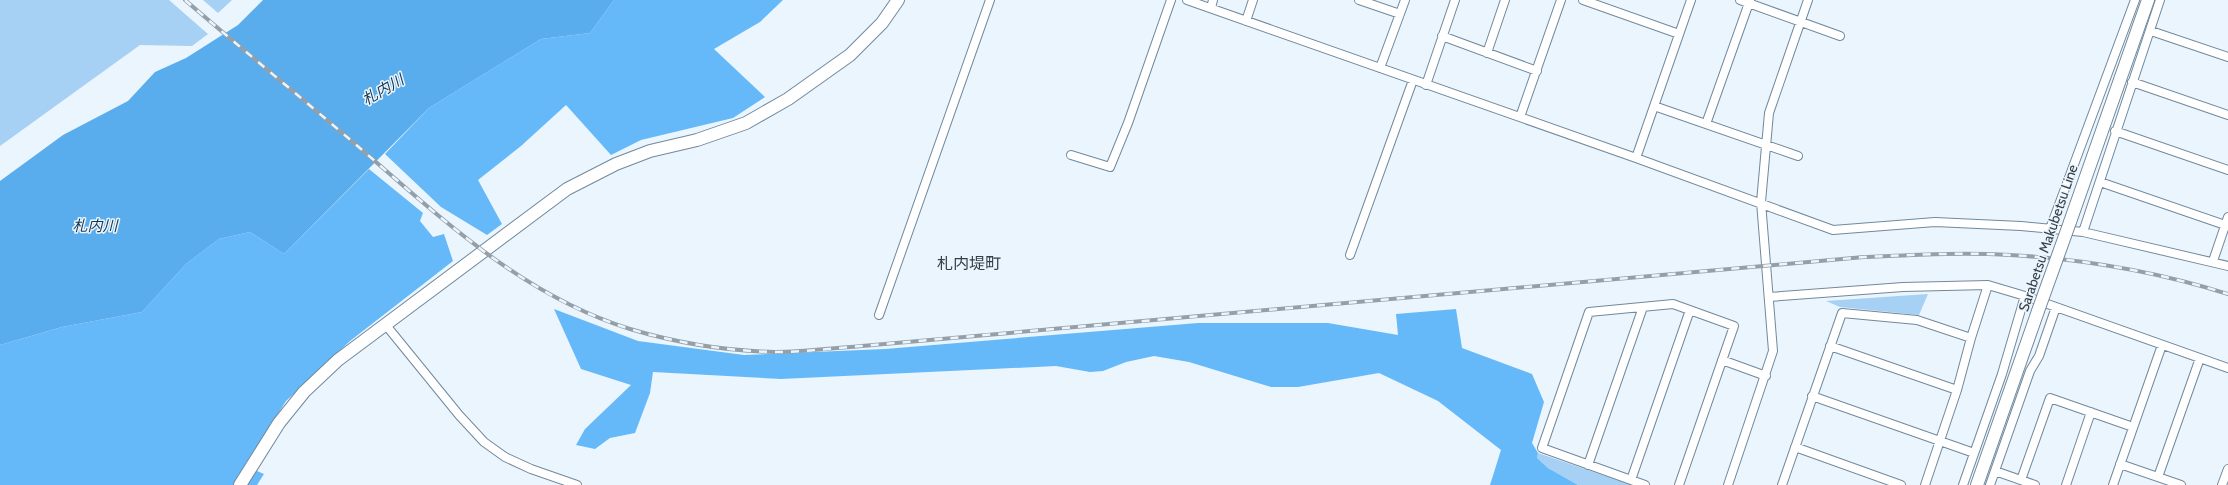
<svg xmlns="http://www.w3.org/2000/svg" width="2228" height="485" viewBox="0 0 2228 485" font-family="Cabin,'Noto Sans JP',sans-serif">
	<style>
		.green { fill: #a6d0f4 }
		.forest { fill: #66b9f9 }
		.water { fill: #5aaded }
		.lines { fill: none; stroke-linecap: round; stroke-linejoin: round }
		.street-casing { stroke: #71899d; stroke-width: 10 }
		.secondary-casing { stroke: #71899d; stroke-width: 14 }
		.street { stroke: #fff; stroke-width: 8 }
		.secondary { stroke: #fff; stroke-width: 12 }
		.rail-casing { stroke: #959fa8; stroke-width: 4 }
		.rail { stroke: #ebf5fe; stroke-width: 2.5; stroke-dasharray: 8; stroke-linecap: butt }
		.secondary-bridge-casing { stroke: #71899d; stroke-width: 14; stroke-linecap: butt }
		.secondary-bridge { stroke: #fff; stroke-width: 12 }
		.labels { text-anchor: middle; stroke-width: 3; stroke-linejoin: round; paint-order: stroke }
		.street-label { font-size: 14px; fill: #343e47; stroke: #ebf5fe }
		.water-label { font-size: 15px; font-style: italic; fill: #143751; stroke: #ebf5fe }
		.quarter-label { font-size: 16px; fill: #343e47; stroke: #ebf5fe }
	</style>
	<rect width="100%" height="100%" fill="#ebf5fe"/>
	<!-- green -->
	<path class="green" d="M0,0H169L208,34L192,46L140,45L0,146Z
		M203,0H232L218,13Z
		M1928,294L1919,315L1840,307L1826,301Z
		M1538,453L1632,485H1578L1548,468L1537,458Z"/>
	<!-- forest -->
	<path class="forest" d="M614,0H783L760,22L714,49L765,97L733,118L641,140L611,155L566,105L521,146L478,180L502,224L487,235L441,207L385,154L429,108L541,39L590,33Z
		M369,169L423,213L420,221L433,237L444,234L453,261L350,341L286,401L233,485H0V345L62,327L142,312L186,264L219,239L250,232L284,254Z
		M554,309L638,341L744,355L885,349L1198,323H1328L1398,335L1396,314L1456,309L1462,348L1532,374L1544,402L1532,443L1538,453L1537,458L1548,468L1578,485H1490L1501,450L1438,401L1379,373L1298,387H1271L1189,362L1154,356L1126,362L1103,371L1090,372L1056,366L781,379L653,372L650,393L635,433L610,438L595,449L576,445L585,429L631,385L581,369Z
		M257,471L264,474L257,485H246Z"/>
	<!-- water -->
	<path class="water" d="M263,0H614L590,33L541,39L429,108L284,254L250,232L219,239L186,264L142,312L62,327L0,345V181L63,135L128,101L155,72L186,58L238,25Z"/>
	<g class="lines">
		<!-- street casing -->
		<g class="street-casing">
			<path id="street" d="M1187,0L1636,158L1833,230L1935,222L2021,226L2083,232L2228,266
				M1359,0L1400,14
				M1583,0L1679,34
				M1740,0L1840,36
				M1211,8L1213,0
				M1246,21L1253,0
				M2151,31L2228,57
				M1442,36L1537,71
				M1487,53L1505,0
				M1380,68L1405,0
				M2132,82L2228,115
				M1426,85L1455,0
				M1654,106L1798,156
				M1520,117L1561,0
				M1706,124L1750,0
				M2115,131L2228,170
				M1071,155L1110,167L1128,123L1171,0
				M1636,158L1691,0
				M2100,182L2228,226
				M2050,229L2135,0
				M2083,232L2160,0
				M1350,255L1413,80
				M2213,261L2228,217
				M1769,297L1903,287L1988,285L2025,296L2228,368
				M879,315L990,0
				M385,324L459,415L484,442L505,457L531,469L577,485
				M1830,346L1957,390
				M1722,360L1766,376
				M1812,396L1974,453
				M1795,447L1901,485
				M2120,464L2181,485
				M1588,465L1643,307
				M1995,471L2035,485
				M2158,477L2200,358
				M1631,480L1690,310
				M2021,480L2050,398L2133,427
				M1645,485L1542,448L1589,312L1673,304L1734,326L1679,485
				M1728,485L1773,351L1761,202L1769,113L1808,0
				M1782,485L1842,313L1917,320L1971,338
				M1925,485L1957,390L1971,338L1988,285
				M1963,485L2002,374L2025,296
				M1990,485L2030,371L2039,356L2056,307
				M2066,485L2091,412
				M2113,485L2162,345
				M2222,485L2228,469"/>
		</g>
		<!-- secondary casing -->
		<g class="secondary-casing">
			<path id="secondary" d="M2070,222L2148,0
				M240,485L279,423L304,392L338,360L567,189L616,164L650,151L697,140L746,123L788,99L850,55L882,23L898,0
				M1977,485L2038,311"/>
		</g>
		<!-- street -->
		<use href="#street" class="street"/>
		<!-- secondary -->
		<use href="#secondary" class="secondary"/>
		<!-- rail casing -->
		<g class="rail-casing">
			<path id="rail" d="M185,0C243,50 303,99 361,149C443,220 524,296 630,329C677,343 726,351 775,352C804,352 834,348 862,346L1864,257C1912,255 1961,252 2010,255C2083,259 2158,272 2228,294"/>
		</g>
		<!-- rail -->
		<use href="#rail" class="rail"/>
		<!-- secondary-bridge casing -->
		<g class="secondary-bridge-casing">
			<path id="secondary-bridge" d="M2038,311L2070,222"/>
		</g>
		<!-- secondary-bridge -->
		<use href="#secondary-bridge" class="secondary-bridge"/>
	</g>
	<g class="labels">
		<!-- street labels -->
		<g class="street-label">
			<text transform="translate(2048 238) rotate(-71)" y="5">Sarabetsu Makubetsu Line</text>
		</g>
		<!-- water labels -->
		<g class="water-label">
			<text transform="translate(383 90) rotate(-30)" y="5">札内川</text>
			<text x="95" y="231">札内川</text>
		</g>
		<!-- quarter labels -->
		<g class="quarter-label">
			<text x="969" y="269">札内堤町</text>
		</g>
	</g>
</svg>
